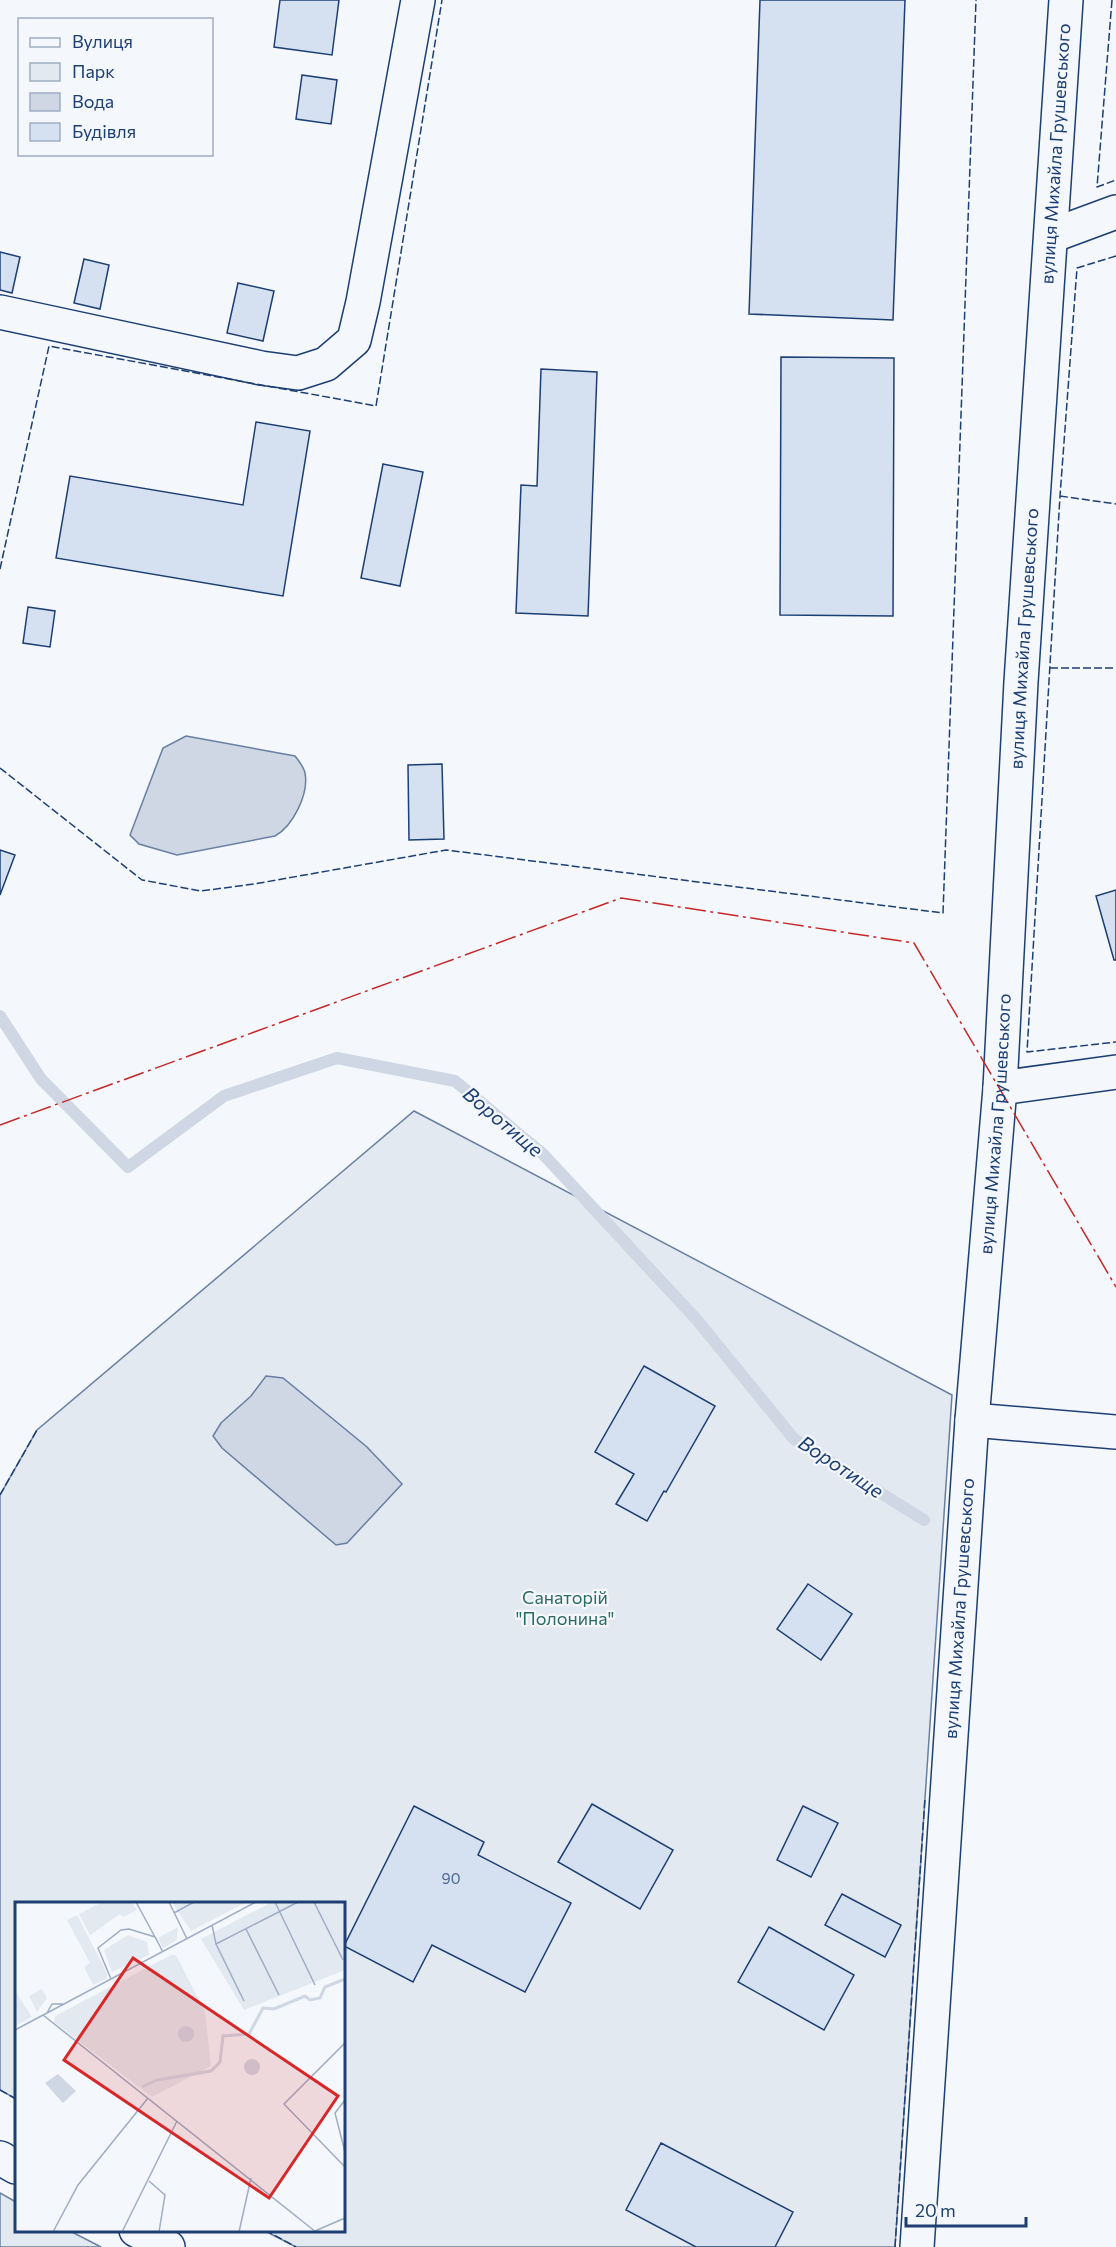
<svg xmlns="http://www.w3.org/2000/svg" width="1116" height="2247" viewBox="0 0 1116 2247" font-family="Commissioner,sans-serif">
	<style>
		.green { fill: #e3e9f0; stroke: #687fa3; stroke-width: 1.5 }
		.water { fill: #cfd7e4; stroke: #687fa3; stroke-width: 1.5 }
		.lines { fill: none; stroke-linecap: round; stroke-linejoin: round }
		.stream { stroke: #cfd7e4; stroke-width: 12 }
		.building { fill: #d5e0f0; stroke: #1d3f73; stroke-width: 1.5 }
		.minor-casing { stroke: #1d3f73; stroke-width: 36 }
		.minor { stroke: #f4f7fb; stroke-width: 33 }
		.fence { stroke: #1d3f73; stroke-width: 1.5; stroke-dasharray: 8 3; stroke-linecap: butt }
		.power { stroke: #c62828; stroke-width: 1.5; stroke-dasharray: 21 4.5 3 4.5; stroke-linecap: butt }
		.labels { text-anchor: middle; stroke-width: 4.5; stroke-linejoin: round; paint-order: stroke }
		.number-label { font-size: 15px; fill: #4b6792 }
		.street-label { font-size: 18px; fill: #1d3f73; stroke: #f4f7fb }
		.park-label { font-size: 18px; fill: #2c6c60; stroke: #f4f7fb }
		.water-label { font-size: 20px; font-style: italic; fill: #1d3f73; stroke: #f4f7fb }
		.inset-river { fill: none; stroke: #cfd7e4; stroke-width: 3 }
		.inset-road { fill: none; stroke: #9eadc5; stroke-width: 1.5 }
		.view { fill: #d62828; fill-opacity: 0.15; stroke: #d62828; stroke-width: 3 }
		.inset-edge { fill: none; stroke: #1d3f73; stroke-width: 3 }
	</style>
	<rect width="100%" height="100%" fill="#f4f7fb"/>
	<!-- green -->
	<path class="green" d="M414,1111L952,1395L895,2247H296L265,2231L344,2230V1904H16V2099L0,2090V1495L37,1430Z
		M0,2193L16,2202V2230L70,2231L101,2247H0Z"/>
	<!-- water -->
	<path class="water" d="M186,736L295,756C298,760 304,767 305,773C309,794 293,826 275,836L177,855L139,844L130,835L163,748Z
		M266,1376L283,1378L367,1447L402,1484L347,1543L336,1545L222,1448L213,1436L221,1423L251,1396Z"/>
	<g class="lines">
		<!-- stream -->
		<path class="stream" d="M0,1016L41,1079L128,1167L224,1096L337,1058L455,1081L543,1154L697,1320L794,1439L924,1520"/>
	</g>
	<!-- building -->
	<path class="building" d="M280,0H339L332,55L274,47Z
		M760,0H905L893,320L749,314Z
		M302,75L337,80L331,124L296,119Z
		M0,252L20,257L12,293L0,290Z
		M84,259L109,265L100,309L74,303Z
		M238,283L274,291L263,341L227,333Z
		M781,357L894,358L893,616L780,615Z
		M541,369L597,372L588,616L516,613L521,485L537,486Z
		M256,422L310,431L283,596L56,558L70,476L243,505Z
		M383,464L423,472L400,586L361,578Z
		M28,607L55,611L50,647L23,643Z
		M442,764L444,839L409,840L408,765Z
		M0,850L15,855L0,895Z
		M1116,890V960H1114L1096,896Z
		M644,1366L715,1406L666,1492L664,1491L647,1521L616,1504L634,1474L595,1452Z
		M808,1584L852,1614L821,1660L777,1629Z
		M592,1804L673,1850L640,1909L558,1862Z
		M414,1806L484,1842L478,1855L571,1903L525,1992L432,1945L413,1982L344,1946Z
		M803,1806L838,1823L811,1877L777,1860Z
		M842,1894L901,1925L885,1957L825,1925Z
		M769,1927L854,1975L824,2030L738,1982Z
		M661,2143L793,2212L775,2247H696L626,2210Z"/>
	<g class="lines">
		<!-- minor casing -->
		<g class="minor-casing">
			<g id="minor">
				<path d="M1051,236L1116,212"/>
				<path d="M0,312L261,368L298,373L326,364L354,340L363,302L418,0"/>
				<path d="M1000,1088L1116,1072"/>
				<path d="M972,1420L1116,1432"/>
				<path d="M0,2158L16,2167"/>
				<path d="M136,2230L168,2247"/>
				<path id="s1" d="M917,2247L972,1420L1000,1088L1021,682L1066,0"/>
			</g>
		</g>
		<!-- minor -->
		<use href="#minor" class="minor"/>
		<!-- fence -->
		<path class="fence" d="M1112,0L1097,187L1116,180
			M1116,256L1077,268L1060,496L1027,1052L1116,1042
			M1060,496L1116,504
			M0,569L49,346L376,406L442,0
			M1050,668H1116
			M0,768L142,880L201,891L254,884L446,850L943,913L976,0
			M0,1495L37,1430
			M0,2090L16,2099
			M265,2230L296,2247
			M895,2247L925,1798"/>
		<!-- power -->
		<path class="power" d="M0,1125L621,898L914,943L1116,1287"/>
	</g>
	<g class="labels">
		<!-- number labels -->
		<g class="number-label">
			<text x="451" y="1884">90</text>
		</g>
		<!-- street labels -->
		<g class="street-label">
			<text dy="6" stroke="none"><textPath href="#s1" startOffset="2098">вулиця Михайла Грушевського</textPath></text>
			<text dy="6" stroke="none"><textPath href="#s1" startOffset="1612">вулиця Михайла Грушевського</textPath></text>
			<text dy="6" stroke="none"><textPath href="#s1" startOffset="1126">вулиця Михайла Грушевського</textPath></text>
			<text dy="6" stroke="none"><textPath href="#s1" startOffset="640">вулиця Михайла Грушевського</textPath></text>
		</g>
		<!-- park labels -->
		<g class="park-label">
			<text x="565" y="1604">Санаторій<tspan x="565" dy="21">"Полонина"</tspan></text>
		</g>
		<!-- water labels -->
		<g class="water-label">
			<text transform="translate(503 1122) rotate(40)" y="7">Воротище</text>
			<text transform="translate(841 1467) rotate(33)" y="7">Воротище</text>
		</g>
	</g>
	<!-- overview -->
	<g transform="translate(15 1902)">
		<rect width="330" height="330" fill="#f4f7fb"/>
		<path d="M87,0H117L122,8L108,15L105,12L75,33L64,12ZM157,0H232L176,29ZM257,0H330V68L229,108L186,37ZM62,13L92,71V76L78,83L69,65L75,61L52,18ZM163,25L162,38L148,46L143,36ZM113,33L132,40L134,53L97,70L89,48ZM156,53H161L190,110L196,164L137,195L39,120L40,114ZM27,87L32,96L22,110L14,94ZM0,89L17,115L0,124Z" fill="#e3e9f0"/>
		<path d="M163 132a8 8 0 1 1 16 0a8 8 0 1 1-16 0ZM229 165a8 8 0 1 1 16 0a8 8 0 1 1-16 0ZM43,172L61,189L48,201L30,181Z" fill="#cfd7e4"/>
		<path class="inset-river" d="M127,185L142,178L196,169L205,160L208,134L234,132L248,106L259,107L290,94L295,98L305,96L310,85L330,77"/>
		<path class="inset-road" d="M121,0L140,35M154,0L172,37M260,0L300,83M299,0L328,58M159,11L179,0M197,23L201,42L229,99M231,27L264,93M201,42L283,0M96,77L83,46L106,28L114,27L140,35L148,50M32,111L37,102H49M28,113L301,330M0,128L241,0M330,141L269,202L330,265M330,198L320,211L330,250M134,279L150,293L144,330M300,329L330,316M38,330L63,283L133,196M107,330L162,219M224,330L236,276"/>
		<path class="view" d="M118,56L323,194L254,296L49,158Z"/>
		<rect width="330" height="330" class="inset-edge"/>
	</g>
	<!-- legend -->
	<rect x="18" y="18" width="195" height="138" fill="#f4f7fb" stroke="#9eadc5" stroke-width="1.5"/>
	<rect x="30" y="38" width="30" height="9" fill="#f4f7fb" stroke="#9eadc5" stroke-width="1.5"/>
	<text x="72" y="48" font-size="18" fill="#1d3f73">Вулиця</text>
	<rect x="30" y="63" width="30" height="18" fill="#e3e9f0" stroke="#9eadc5" stroke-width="1.5"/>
	<text x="72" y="78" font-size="18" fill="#1d3f73">Парк</text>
	<rect x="30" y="93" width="30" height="18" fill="#cfd7e4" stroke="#9eadc5" stroke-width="1.5"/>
	<text x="72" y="108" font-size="18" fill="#1d3f73">Вода</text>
	<rect x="30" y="123" width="30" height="18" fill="#d5e0f0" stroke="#9eadc5" stroke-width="1.5"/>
	<text x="72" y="138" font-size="18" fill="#1d3f73">Будівля</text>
	<!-- scale -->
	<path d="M906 2217v9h120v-9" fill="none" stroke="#1d3f73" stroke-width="3"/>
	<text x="915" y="2217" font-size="18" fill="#1d3f73" stroke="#f4f7fb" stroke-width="4.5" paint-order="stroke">20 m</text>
</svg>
